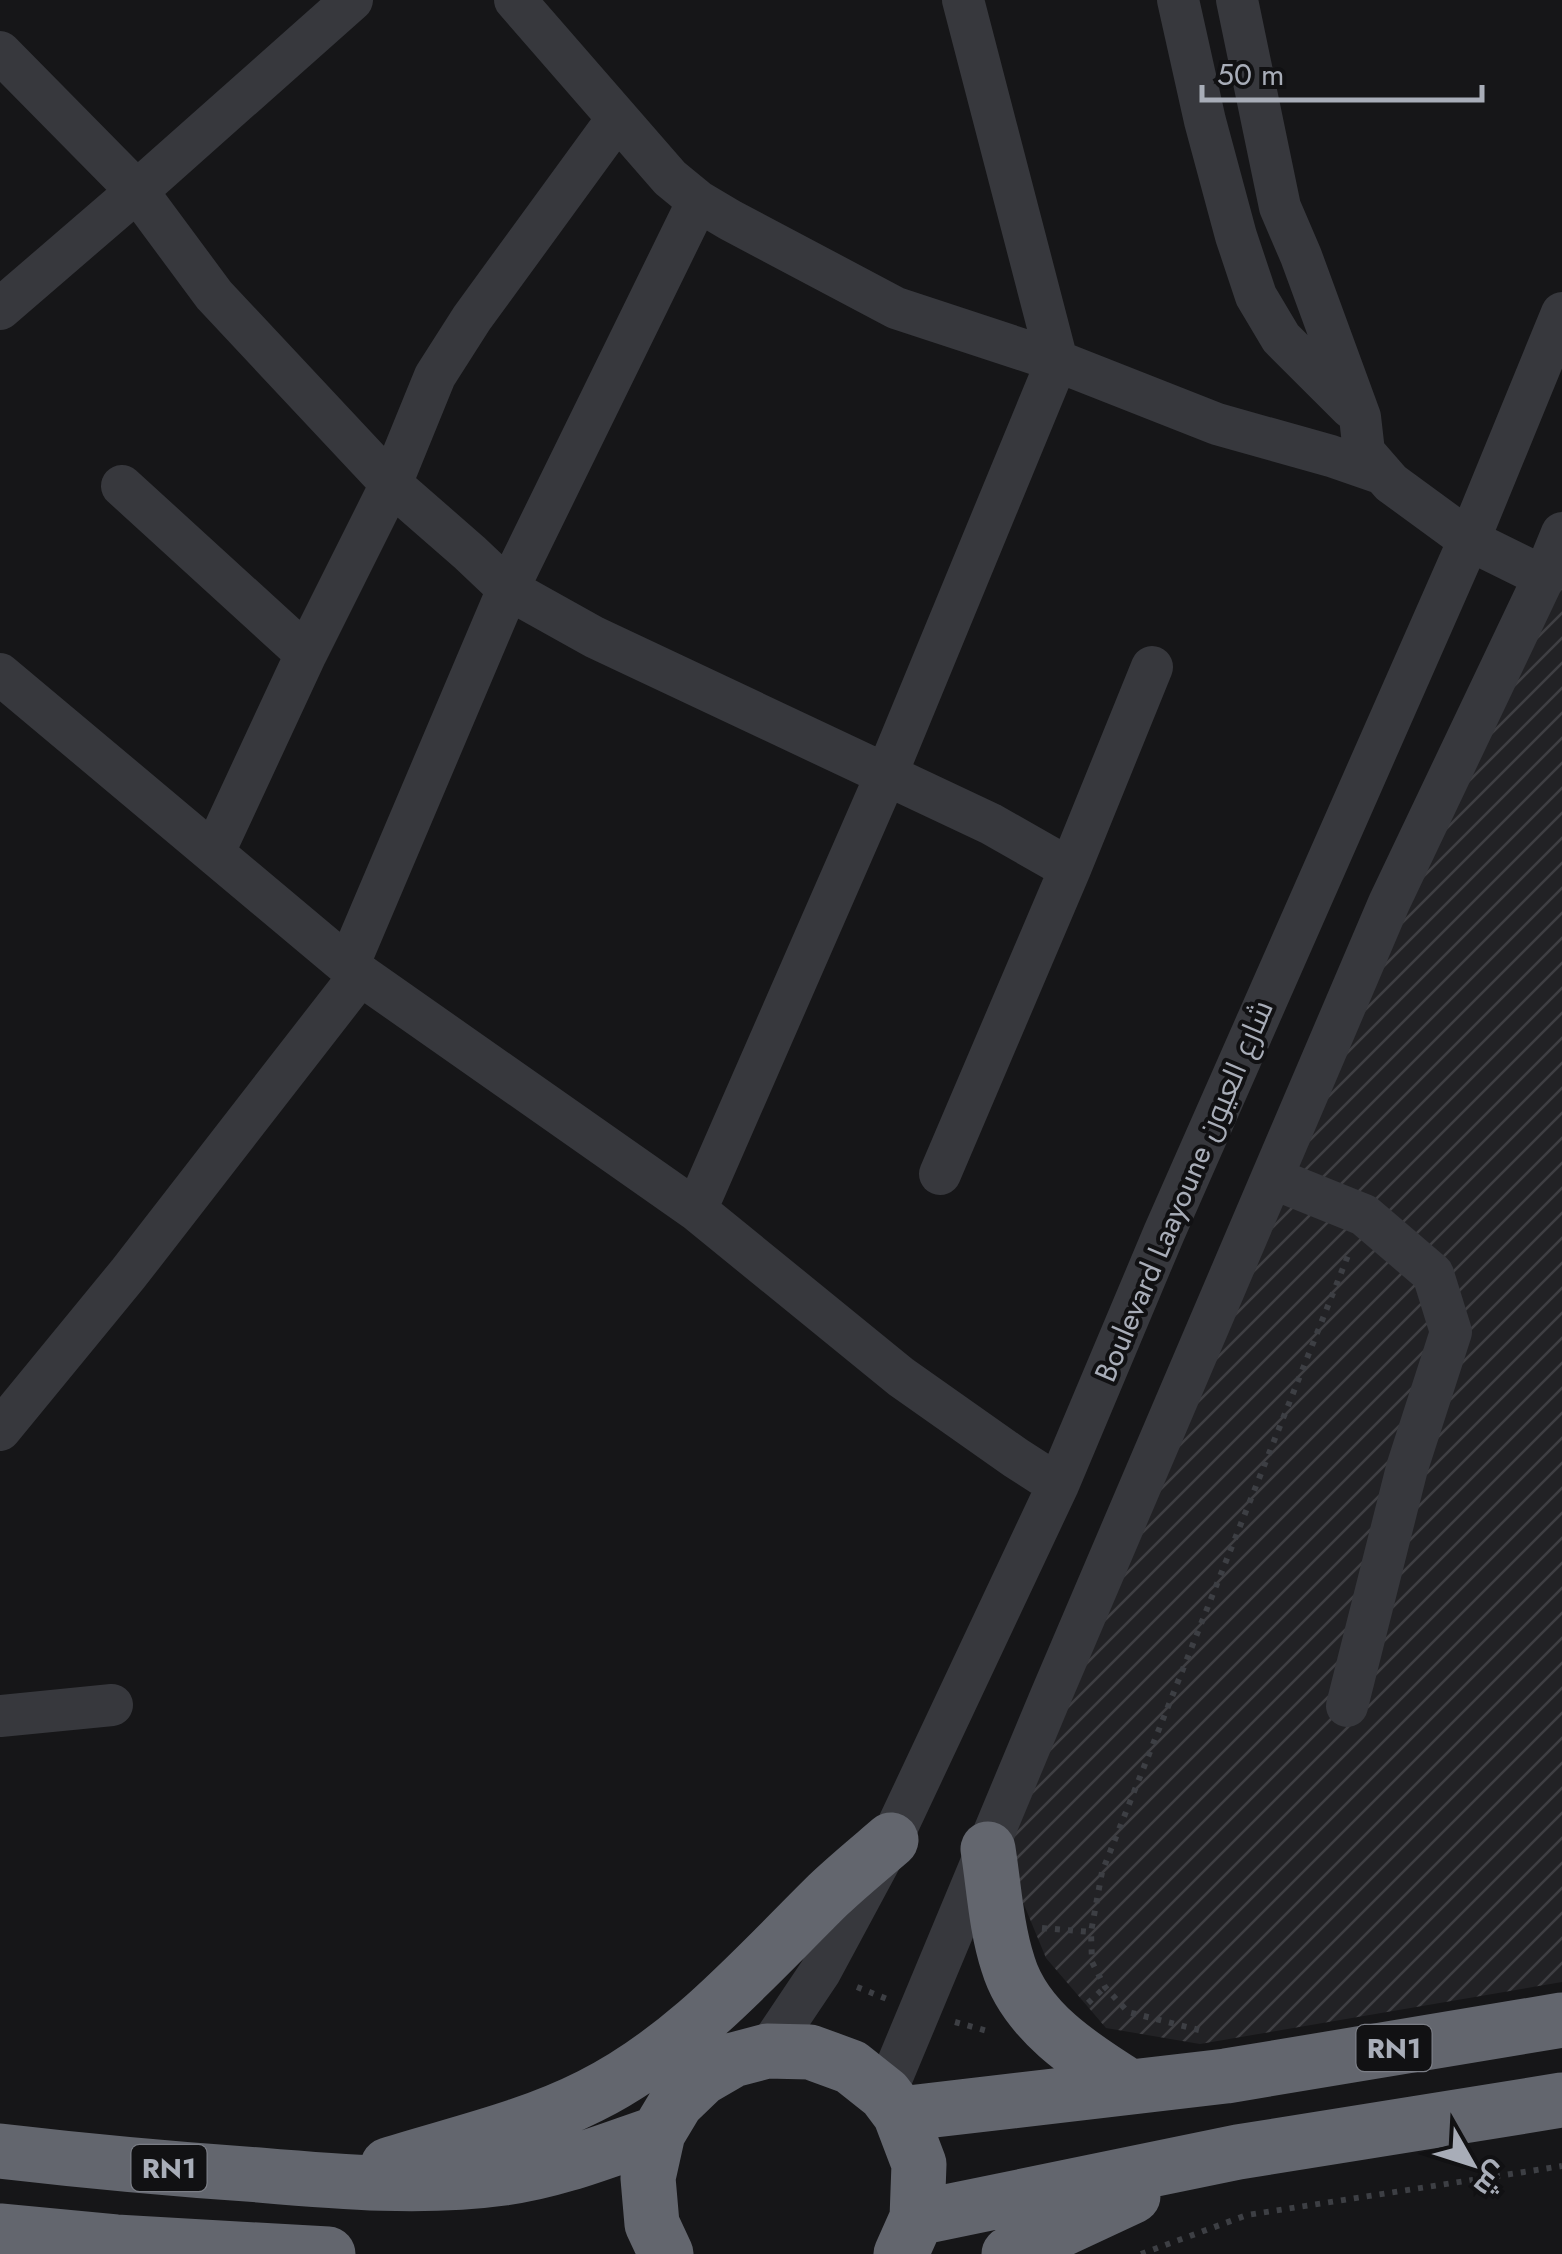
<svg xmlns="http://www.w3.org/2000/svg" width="1562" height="2254" viewBox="0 0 1562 2254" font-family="Jost,Cairo,sans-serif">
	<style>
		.industrial { fill: url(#industrial-furrows) }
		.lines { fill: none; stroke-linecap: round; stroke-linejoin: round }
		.path { stroke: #3d3f44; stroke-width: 6; stroke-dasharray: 5 8; stroke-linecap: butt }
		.minor { stroke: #37383d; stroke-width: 42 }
		.highway { stroke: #63666e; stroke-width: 55 }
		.labels { text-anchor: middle; stroke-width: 8; stroke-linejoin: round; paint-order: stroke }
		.shield { fill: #111113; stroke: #7b7e86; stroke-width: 2.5 }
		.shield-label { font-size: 28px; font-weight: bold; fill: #a8adb8 }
		.street-label { font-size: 30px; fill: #a8adb8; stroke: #111113 }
	</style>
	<defs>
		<pattern id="industrial-furrows" width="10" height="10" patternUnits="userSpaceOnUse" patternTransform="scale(2.5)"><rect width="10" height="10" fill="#222225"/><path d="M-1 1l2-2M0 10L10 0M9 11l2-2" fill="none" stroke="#3f3f43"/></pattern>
	</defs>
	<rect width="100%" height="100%" fill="#161618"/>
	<!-- industrial -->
	<path class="industrial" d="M1562,511V1982L1200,2044L1106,2028L1046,1958L994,1832L1272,1178Z"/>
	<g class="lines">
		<!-- path -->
		<path class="path" d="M1042,1928L1091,1932
			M857,1987L887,1999
			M1088,2003L1105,1987
			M955,2022L991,2032
			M1199,2030L1128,2012L1105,1987L1092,1962L1091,1932L1102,1872L1349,1253
			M1141,2254L1247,2215L1562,2166"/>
		<!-- minor -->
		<path class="minor" d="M515,0L670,178L698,201L730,220L896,308L1057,361L1217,424L1331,456L1383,474
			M1178,0L1205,121L1236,236L1256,296L1281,338L1351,408
			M1237,0L1280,207L1301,256L1360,417L1364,452L1391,483L1469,540L1544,577
			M0,52L137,191L214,295L391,484L470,553L508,589L594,637L991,824L1070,869
			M0,309L137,191L352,0
			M122,486L306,654
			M0,674L348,966L696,1210L901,1377L1016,1458L1058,1485
			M214,852L306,654L391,484L435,376L472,318L617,119
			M348,966L508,589L698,201
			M940,1174L1070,869L1152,667
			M1272,1178L1364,1215L1433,1274L1451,1332L1407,1468L1347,1706
			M696,1210L887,773L1057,361L963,0
			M0,1430L128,1274L360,975
			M0,1716L112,1705
			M767,2051L820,1972L891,1840L1058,1485L1164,1233L1469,540L1562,313
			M885,2094L1050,1698L1389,903L1544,577L1562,533"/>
		<!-- highway -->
		<path class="highway" d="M988,1849C994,1887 996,1927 1008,1964C1025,2021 1082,2057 1130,2087
			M900,2114L1226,2076L1562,2020
			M0,2151C86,2161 173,2169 259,2175C340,2182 424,2189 504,2178C557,2171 608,2150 658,2133
			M388,2165C455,2144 527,2128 590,2096C684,2049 754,1968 828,1895C848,1876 870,1858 891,1840
			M917,2218L1238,2152L1562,2100
			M0,2231L116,2242L328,2254
			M666,2254L652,2224L648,2178L658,2133L676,2103L702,2078L733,2060L767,2051L810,2052L851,2067L885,2094L900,2114L919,2164L917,2218L901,2254
			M1009,2254L1133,2196"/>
	</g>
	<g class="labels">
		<!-- shield labels -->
		<g class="shield">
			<rect x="1356.5" y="2025" width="75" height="46" rx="8"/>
			<rect x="131.5" y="2145" width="75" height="46" rx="8"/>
		</g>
		<g class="shield-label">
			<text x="1394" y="2058">RN1</text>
			<text x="169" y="2178">RN1</text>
		</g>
		<!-- street labels -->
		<g class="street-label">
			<text transform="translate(1184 1191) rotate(-67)" y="10">Boulevard Laayoune شارع العيون</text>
		</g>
	</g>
	<!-- north arrow -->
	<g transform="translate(1472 2164) rotate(129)" stroke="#111113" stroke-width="8" paint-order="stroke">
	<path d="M0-8L18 38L0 25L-18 38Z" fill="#a8adb8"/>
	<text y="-15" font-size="28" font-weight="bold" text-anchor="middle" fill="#a8adb8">ش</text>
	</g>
	<!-- scale -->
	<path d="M1202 85v15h280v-15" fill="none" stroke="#a8adb8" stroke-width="5"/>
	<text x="1217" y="85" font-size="30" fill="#a8adb8" stroke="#111113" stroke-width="8" paint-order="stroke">50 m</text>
</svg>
